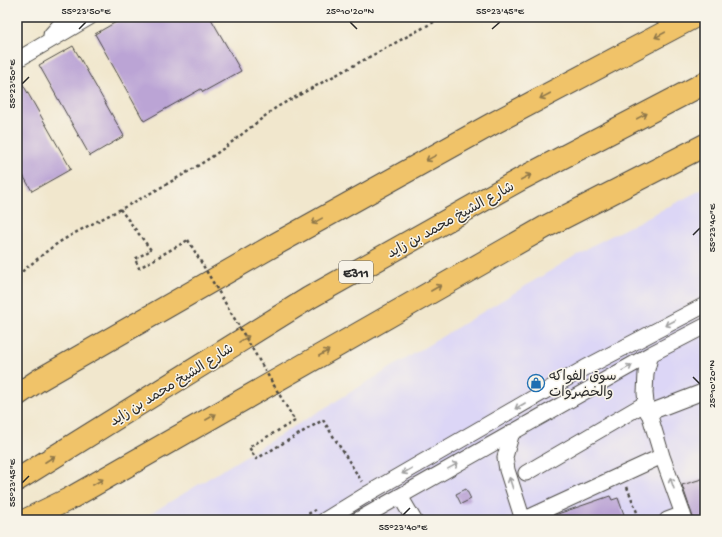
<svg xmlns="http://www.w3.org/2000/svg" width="722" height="537" viewBox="0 0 722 537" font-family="'Gochi Hand','Playpen Sans Arabic',sans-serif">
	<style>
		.built { fill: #dcd6f6 }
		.building { fill: #bba4d5 }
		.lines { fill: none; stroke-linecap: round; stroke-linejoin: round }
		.minor-casing { stroke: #494743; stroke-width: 17 }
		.highway-casing { stroke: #494743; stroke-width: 24 }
		.path { stroke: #494743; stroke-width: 2.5; stroke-dasharray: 3 3; stroke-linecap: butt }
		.minor { stroke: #fff; stroke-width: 15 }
		.highway { stroke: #f0c369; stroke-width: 22 }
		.path-bridge { stroke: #494743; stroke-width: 2.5; stroke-dasharray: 3 3; stroke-linecap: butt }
		.oneway { stroke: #8e774a }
		.oneway2 { stroke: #a0a0a0 }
		.ticks { fill: none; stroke: #2b2b2b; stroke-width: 1.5 }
		.labels { text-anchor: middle; stroke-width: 3; stroke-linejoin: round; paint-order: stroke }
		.shield { fill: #f7f3e8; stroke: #686764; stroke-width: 1 }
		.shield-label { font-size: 13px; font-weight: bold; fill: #2b2b2b }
		.street-label { font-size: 14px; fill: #2b2b2b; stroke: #f7f3e8 }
		.poi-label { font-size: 14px; fill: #2b2b2b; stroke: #f7f3e8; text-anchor: start }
		.neatline { fill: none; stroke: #2b2b2b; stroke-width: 1.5 }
		.ticks-label { font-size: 10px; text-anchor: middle; fill: #2b2b2b }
	</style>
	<rect width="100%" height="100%" fill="#f7f3e8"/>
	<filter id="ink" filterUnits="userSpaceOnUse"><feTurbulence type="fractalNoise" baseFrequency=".025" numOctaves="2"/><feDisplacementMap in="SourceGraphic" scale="8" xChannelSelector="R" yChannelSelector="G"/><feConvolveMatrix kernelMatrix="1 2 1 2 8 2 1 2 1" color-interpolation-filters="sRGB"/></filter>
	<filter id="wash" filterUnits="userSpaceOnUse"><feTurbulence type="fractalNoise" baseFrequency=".012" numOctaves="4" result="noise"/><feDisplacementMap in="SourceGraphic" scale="16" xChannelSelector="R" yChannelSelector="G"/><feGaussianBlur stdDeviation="0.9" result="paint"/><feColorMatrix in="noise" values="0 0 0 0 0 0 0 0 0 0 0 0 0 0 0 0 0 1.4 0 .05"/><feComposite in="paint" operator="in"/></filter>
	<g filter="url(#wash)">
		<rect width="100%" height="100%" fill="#f1e7cd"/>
		<!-- built -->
		<path class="built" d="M705,188V520H140L593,245Z"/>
		<g id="blocks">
			<!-- building -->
			<path class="building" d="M125,17H210L241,71L203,92L201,89L144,121L95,34Z
				M73,46L124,136L90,156L39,65Z
				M17,74L71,169L32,191L17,165Z
				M705,478V520H694L682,485Z
				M466,489L471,499L461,504L456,494Z
				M610,496L612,500L618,498L626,520H547V519L552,516Z"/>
		</g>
	</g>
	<g filter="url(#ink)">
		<use href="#blocks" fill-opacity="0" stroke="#494743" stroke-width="1"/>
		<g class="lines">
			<!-- minor casing -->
			<g class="minor-casing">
				<path id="minor" d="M51,35L67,17
					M17,60L90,17
					M651,354L646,373L645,393L646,403L662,456L685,520
					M648,413L705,391
					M512,432L505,457L507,470L523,520
					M526,473L646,403
					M400,496L414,520
					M325,520L369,493L585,368L705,305
					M358,520L651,354L705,326
					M523,520L662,456
					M667,520L683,514"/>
			</g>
			<!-- highway casing -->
			<g class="highway-casing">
				<path id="highway" d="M17,395L39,380L276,244L492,124L694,17
					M17,480L309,298L521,179L705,83
					M26,520L69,499L547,226L705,145"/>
			</g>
			<!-- path -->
			<path class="path" d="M120,209L151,250L135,259L139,268L188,240
				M17,275C33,264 46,250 63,240C81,229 100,220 119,210C146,196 173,181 199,165C227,148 251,126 277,107L443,17
				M295,421L249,447L256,459L323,420L362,482
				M627,487L640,520
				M298,520L315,510"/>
			<!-- minor -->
			<use href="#minor" class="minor"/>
			<!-- highway -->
			<use href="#highway" class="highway"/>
			<!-- path-bridge -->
			<path class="path-bridge" d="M188,240L295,421"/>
		</g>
		<!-- one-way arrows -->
		<defs><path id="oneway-shaft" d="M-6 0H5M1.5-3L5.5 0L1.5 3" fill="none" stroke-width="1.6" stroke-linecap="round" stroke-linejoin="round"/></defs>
		<g class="oneway">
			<use href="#oneway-shaft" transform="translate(660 35) rotate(152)"/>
			<use href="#oneway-shaft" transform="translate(545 96) rotate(152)"/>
			<use href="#oneway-shaft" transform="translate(642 116) rotate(-28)"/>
			<use href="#oneway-shaft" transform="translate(431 158) rotate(151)"/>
			<use href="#oneway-shaft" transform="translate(526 177) rotate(-28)"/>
			<use href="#oneway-shaft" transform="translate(317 221) rotate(151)"/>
			<use href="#oneway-shaft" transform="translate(436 288) rotate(-30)"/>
			<use href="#oneway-shaft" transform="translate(244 339) rotate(-32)"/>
			<use href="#oneway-shaft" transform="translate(324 353) rotate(-30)"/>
			<use href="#oneway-shaft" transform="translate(211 417) rotate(-30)"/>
			<use href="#oneway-shaft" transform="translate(50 459) rotate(-33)"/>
			<use href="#oneway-shaft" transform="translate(98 482) rotate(-30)"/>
		</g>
		<g class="oneway2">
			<use href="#oneway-shaft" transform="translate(670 323) rotate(152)"/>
			<use href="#oneway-shaft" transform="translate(627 368) rotate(-29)"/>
			<use href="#oneway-shaft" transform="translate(520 406) rotate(150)"/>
			<use href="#oneway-shaft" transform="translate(453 466) rotate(-29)"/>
			<use href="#oneway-shaft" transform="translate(407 471) rotate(150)"/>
			<use href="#oneway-shaft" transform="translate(511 483) rotate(-108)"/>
			<use href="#oneway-shaft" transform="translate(672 483) rotate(-109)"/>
		</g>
	</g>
	<!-- ticks -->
	<path class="ticks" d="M350,22L357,29M79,29L86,22M492,29L500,22M22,84L29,77M693,235L700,228M693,377L700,384M22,483L29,476M403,515L410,508"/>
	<!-- icons -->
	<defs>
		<g id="shop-ring" transform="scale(0.9)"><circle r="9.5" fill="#f7f3e8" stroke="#1f6fb2" stroke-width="1.5"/><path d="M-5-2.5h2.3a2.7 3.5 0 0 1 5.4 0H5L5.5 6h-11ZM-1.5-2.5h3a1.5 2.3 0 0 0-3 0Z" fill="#1f6fb2"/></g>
	</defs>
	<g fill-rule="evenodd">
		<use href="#shop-ring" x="536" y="383"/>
	</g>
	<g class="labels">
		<!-- shield labels -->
		<rect class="shield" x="339" y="261" width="34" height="22" rx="3"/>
		<g class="shield-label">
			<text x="356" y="277">E311</text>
		</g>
		<!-- street labels -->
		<g class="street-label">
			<text transform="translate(450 219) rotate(-29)" y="5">شارع الشيخ محمد بن زايد</text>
			<text transform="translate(171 384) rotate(-32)" y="5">شارع الشيخ محمد بن زايد</text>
		</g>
		<!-- poi labels -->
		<g class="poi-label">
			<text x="549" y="380">سوق الفواكه<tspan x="549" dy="16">والخضروات</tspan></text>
		</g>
	</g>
	<!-- margin -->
	<rect width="722" height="537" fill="none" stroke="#f7f3e8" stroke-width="44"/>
	<rect x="22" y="22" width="678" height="493" class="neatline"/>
	<g class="ticks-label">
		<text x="86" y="14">55°23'50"E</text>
		<text x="350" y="14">25°10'20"N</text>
		<text x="500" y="14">55°23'45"E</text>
		<text transform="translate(11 84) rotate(-90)" y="4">55°23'50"E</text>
		<text transform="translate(711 228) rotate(-90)" y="4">55°23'40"E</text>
		<text transform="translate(711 384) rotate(-90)" y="4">25°10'20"N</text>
		<text transform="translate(11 483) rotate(-90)" y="4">55°23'45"E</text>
		<text x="403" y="530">55°23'40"E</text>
	</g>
</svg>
